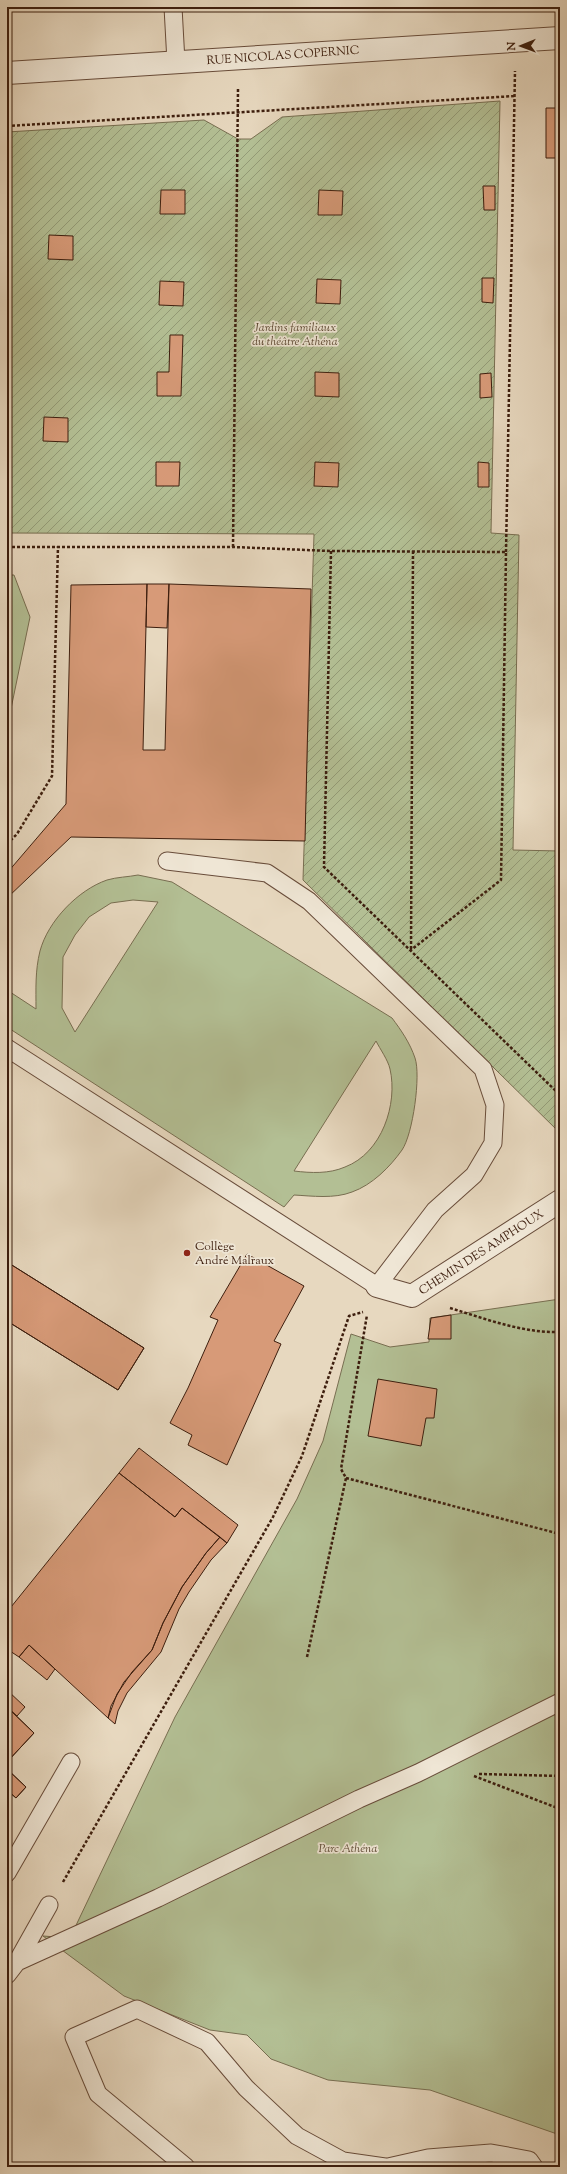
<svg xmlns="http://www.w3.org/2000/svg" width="567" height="2174" viewBox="0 0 567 2174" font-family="'Sorts Mill Goudy',serif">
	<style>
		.green { fill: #b3bf94; stroke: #786e51; fill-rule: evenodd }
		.garden { fill: url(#garden-furrows); stroke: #786e51 }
		.building { fill: #d79a78; stroke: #3d1e0e }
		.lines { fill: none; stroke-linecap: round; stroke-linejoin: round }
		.service-casing { stroke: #684c3a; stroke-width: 19 }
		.minor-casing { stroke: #684c3a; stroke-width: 24 }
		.path { stroke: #3d1e0e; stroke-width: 2.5; stroke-dasharray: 3 2; stroke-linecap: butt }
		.service { stroke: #efe6d5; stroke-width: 17 }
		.minor { stroke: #efe6d5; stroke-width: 22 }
		.poi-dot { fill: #8f2418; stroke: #efe6d5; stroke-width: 1.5 }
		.labels { text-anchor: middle; stroke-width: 3.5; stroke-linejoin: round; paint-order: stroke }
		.street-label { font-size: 12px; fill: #3d1e0e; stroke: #efe6d5 }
		.park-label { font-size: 12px; font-style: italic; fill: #5a4630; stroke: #efe6d5 }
		.poi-label { font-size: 12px; fill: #3d1e0e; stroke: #efe6d5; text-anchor: start }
	</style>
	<defs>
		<pattern id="garden-furrows" width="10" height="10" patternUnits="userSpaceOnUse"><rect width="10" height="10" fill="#b3bf94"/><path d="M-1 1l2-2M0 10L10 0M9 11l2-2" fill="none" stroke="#939b77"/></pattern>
	</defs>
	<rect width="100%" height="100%" fill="#e7d8bf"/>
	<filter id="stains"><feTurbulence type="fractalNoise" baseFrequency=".005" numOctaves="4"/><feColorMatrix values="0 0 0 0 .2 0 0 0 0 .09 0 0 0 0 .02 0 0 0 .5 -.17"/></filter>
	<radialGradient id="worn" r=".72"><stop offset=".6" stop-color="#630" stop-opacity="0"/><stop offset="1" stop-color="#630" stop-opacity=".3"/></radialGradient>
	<!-- green -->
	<path class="green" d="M7,575H14L30,617L7,728Z
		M138,875L172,882L392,1018C401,1030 410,1043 415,1058C421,1075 413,1134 402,1150C390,1167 372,1185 352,1192C334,1199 312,1196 294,1195L284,1207L7,1027V990L36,1009C36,989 35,971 40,951C48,921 78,890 107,880C117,877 128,877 138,875ZM133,900L158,902L75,1032L62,1008L63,957L75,935L89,917L111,903ZM376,1041C380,1049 388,1060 390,1069C398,1104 382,1153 345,1167C329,1174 311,1173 294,1171Z
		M560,1299V2135L430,2090L328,2080L271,2059L247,2035L210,2030L124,1996L43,1936L70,1938L175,1717L297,1499L323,1441L351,1334L390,1347L429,1342L430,1318Z"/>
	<!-- garden -->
	<path class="garden" d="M500,101L491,533L519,535L513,850L560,851V1133L303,880L314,534L7,533V132L204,120L238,139H251L282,117Z"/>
	<!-- building -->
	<path class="building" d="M546,108H560V158H546Z
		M483,186H495V210H484Z
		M161,190H185V214H160Z
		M319,190L343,191L342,215H318Z
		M49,235L73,236V260L48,259Z
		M482,278H494L493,303L482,302Z
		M317,279L341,280L340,304L316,303Z
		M160,281L184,282L183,306L159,305Z
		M170,335H183L181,396H157V372H169Z
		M315,372L339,373V397L315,396Z
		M491,373L492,397L480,398V374Z
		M44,417L68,418V442L43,441Z
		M156,462H180L179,486H156Z
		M315,462L339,463L338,487L314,486Z
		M478,462L489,463V487H478Z
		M147,584L143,750H165L169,584L311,589L305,841L71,837L7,898V873L66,804L71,585Z
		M147,584H169L167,628L146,627Z
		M247,1254L304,1286L274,1341L281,1344L227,1465L188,1445L192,1435L170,1423L188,1388L218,1320L210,1317Z
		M7,1262L144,1348L118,1390L7,1321Z
		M7,1262L144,1348L118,1390L7,1321Z
		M451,1315V1339H428L431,1318Z
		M378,1379L437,1389L434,1418H426L421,1446L368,1436Z
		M139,1448L238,1525L227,1543L182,1508L175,1517L119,1473Z
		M119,1473L175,1517L182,1508L220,1537L206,1553L182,1587L163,1623L152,1650L124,1682L111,1706L108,1718L29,1645L19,1657L7,1649V1612Z
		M220,1537L227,1543L211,1560L189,1592L179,1609L161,1652L127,1693L118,1711L115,1724L108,1718L117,1694L132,1672L152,1650L163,1623L182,1587L206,1553Z
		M29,1645L55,1669L47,1680L19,1657Z
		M7,1690L25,1707L17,1716L7,1707Z
		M7,1707L34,1733L7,1762Z
		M7,1707L34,1733L7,1762Z
		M7,1769L26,1787L16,1798L7,1790Z
		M7,1769L26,1787L16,1798L7,1790Z"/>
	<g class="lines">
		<!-- service casing -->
		<g class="service-casing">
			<path id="service" d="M173,7L176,62
				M7,1048L377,1286L435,1210L474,1175L493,1143L495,1105L483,1069L309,901L267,873L167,861
				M7,1873L71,1762
				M17,1962L158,1898L359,1799L418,1773L560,1702
				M7,1975L17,1962L49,1905
				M186,2167L98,2094L74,2037L137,2009L207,2042L246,2088L297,2136L343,2161L385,2167
				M388,2167L428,2158L491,2153L529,2160L534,2167"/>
		</g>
		<!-- minor casing -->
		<g class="minor-casing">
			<path id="minor" d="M7,73L560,38
				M377,1286L412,1296L560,1201"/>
		</g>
		<!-- path -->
		<path class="path" d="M7,126L515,96
			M7,547H233L331,551L506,552L501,880L411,950
			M233,547L238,89
			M331,551L324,867L560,1095
			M506,552L515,71
			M7,844L17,834L52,776L58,546
			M411,949L413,551
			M450,1308C486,1319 522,1333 560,1332
			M346,1478L560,1534
			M307,1657L346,1478L341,1469L367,1315
			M479,1774L560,1776
			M474,1776L560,1809
			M63,1882L273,1517L302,1456L349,1316L363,1312"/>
		<!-- service -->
		<use href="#service" class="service"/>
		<!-- minor -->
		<use href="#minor" class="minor"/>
	</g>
	<!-- markers -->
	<circle class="poi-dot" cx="187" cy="1253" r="4"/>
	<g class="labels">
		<!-- street labels -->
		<g class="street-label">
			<text transform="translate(283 55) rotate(-4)" y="4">RUE NICOLAS COPERNIC</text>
			<text transform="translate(481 1252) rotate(-33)" y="4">CHEMIN DES AMPHOUX</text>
		</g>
		<!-- park labels -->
		<g class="park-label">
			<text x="295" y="331">Jardins familiaux<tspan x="295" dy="14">du théâtre Athéna</tspan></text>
			<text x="348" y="1852">Parc Athéna</text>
		</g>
		<!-- poi labels -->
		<g class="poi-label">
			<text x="195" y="1250">Collège<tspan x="195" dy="14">André Malraux</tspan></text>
		</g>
	</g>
	<!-- margin -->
	<rect width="567" height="2174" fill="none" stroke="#e7d8bf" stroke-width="24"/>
	<rect x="8" y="8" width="551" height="2158" fill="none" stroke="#3d1e0e" stroke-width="2"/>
	<rect x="12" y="12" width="543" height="2150" fill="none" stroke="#3d1e0e"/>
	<!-- north arrow -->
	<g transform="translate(521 46) rotate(269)" stroke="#efe6d5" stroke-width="3" paint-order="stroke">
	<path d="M0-3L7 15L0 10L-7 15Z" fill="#3d1e0e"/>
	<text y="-6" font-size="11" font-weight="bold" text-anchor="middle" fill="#3d1e0e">N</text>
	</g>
	<rect width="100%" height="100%" filter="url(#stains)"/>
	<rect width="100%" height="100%" fill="url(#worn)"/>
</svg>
